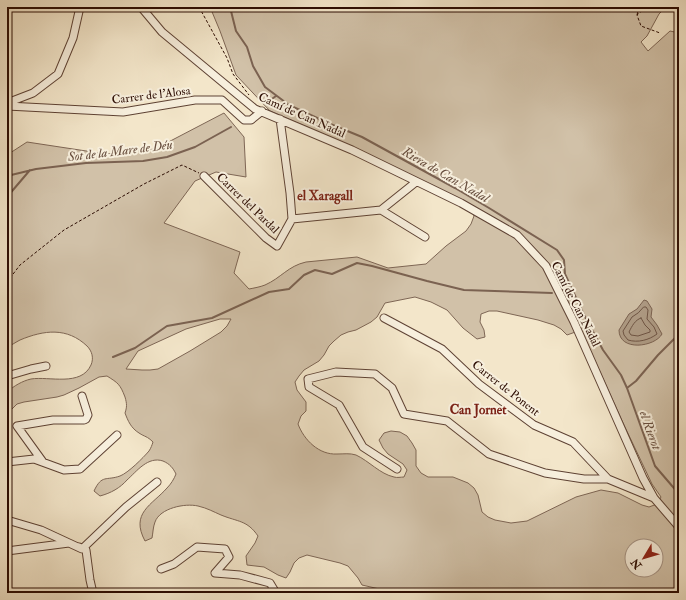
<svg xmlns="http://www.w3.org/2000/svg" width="686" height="600" viewBox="0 0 686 600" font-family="'IM FELL Double Pica',serif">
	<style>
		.green { fill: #d1c1a8; stroke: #7e6655; fill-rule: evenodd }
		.water { fill: #af9c86; stroke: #7b6251 }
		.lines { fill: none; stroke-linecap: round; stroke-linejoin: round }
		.shore { stroke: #6e5444; stroke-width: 1 }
		.stream { stroke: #7b6251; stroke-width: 2 }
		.minor-casing { stroke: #5e4234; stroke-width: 9 }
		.path { stroke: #2c0c02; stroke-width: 1; stroke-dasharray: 3 2; stroke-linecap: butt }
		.minor { stroke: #f7efdd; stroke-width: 7 }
		.labels { text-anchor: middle; stroke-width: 4; stroke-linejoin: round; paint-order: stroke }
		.street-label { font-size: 12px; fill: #2c0c02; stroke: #f7efdd }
		.water-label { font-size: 13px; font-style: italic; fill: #674d3d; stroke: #f7efdd }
		.neighbourhood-label { font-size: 13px; font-weight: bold; fill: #7a1f14; stroke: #f7efdd }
	</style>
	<rect width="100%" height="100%" fill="#f3e6ca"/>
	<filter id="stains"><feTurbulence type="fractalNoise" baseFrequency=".005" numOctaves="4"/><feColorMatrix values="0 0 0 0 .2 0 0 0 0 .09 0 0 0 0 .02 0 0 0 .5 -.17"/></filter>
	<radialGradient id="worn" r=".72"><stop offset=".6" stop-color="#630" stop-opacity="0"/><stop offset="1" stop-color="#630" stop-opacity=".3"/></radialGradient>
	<!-- green -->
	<path class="green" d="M210,7H666L659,14L647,36L641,42L648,51L670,31L679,33V593H394L388,591L362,585L358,578L348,566L340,563L307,555L299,558L294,563L290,572L286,578L278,575L264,567L247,565L246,556L255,543L258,536C247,520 238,522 221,515C214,512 207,508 198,506C185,503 160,508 155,522C153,527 153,533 152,538L145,541C130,513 152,505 167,488C171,484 174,479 176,474C173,468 170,464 163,461C148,456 137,471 127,480C120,488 111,493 100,496L94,491C102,474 106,481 120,476C128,473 143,458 149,451C151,448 152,445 153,442C147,436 145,437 139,433C131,428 128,421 125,413C127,407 127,404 125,397C120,384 118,383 107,376L99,377L79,388L64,395L57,397L24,402L17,404L7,414V392C14,386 22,381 31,379C49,376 81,387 91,365C94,358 92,351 87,346C67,327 44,330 20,340C16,342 12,345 7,347V155L27,142L106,154L155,149L224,113L244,137L246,177L216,172L195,181L164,223L240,252L234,273L249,289C254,288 260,287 265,285C281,278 288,266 306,262L357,257L388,268L426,264L446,246L466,231L471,224L474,216L470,207L458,199L346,144L270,111L236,75L220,31ZM415,297L431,302L447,310L463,328L477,339L485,337L484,330L480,322L481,314L489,311H497L538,320L554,325L561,329L567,335L581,330L624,425L652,484L661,497L657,504L649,507L642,505L618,493L601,490L576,497L527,521L511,523L495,520L488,517L482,512L478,495L474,488L468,483L453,477H428L421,473L416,466V450L412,443L407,436L400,432L391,431L384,433L379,440L383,448L388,454L403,464L407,470L404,477C401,477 397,478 394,477C380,474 369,461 356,455C350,453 344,454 337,454C319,455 304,440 298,424L301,416L306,411V402L297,390L295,382L299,376L304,370L319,361L324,355L329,346L334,341L341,335L348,332L356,330L371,322L377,317L385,303ZM220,319H231L227,326L221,332L190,351L158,369L150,370H142L126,369L138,351L186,329ZM632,546H656V570H632Z"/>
	<!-- water -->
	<path class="water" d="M644,300L647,301L652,309L651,317L657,325L662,334C655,347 619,352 619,330L629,314L637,309Z"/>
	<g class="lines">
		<!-- shore -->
		<path class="shore" d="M644,307H646L648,310L647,319L654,327L657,334C649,340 638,343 628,340L624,335L623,331L632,317L638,313Z
			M641,318L645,325L650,330V332L638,336L631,335L629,332C632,326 635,320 641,318Z"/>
		<!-- stream -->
		<path class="stream" d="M230,7L236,31L247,47L253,66L265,87L289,105L328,123L362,137L455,188L489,208L557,250L564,260L565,274L584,315L603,350L621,375L627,388L655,466L679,494
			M269,101L276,96
			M7,176L36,169L86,163L143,161L167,157L195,147L231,127
			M7,197L30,170
			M565,289L571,287
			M113,357L135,348L167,326L212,318L269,292L289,289L304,275L315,270L332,274L357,263L372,266L427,281L464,290L552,293
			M627,388L636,381L658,355L679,334"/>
		<!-- minor casing -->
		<g class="minor-casing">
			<path id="minor" d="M141,7L162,32L255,109L352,150L461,203L517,235L546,266L574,322L643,478L654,498L679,527
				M7,103L33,93L58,74L73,38L80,7
				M7,106L123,112L195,100H222L244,120H251L262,111
				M204,176L266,238L277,246L292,219L290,193L280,119
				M381,210L425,237
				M292,219L381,210L416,182
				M384,318L442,349L479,384L534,425L573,442L608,479L654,498
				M7,376L31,369L46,366
				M7,462L34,459L64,470L80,469L117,435
				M43,462L17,426L53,420H84L86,419L88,415L82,396
				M397,469L363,447L339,405L309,387L308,379L336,372L375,374L392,388L404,414L447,421L489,454L545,473L584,479H608
				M7,520L41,530L82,549L126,507L157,482
				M79,547L86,550L90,580L93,593
				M7,551L69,543
				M161,569L174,564L197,547L225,549L229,557L215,573L240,575L270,583L276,593"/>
		</g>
		<!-- path -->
		<path class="path" d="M199,7L227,58L233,74L249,95
			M646,7L637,15L641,26L660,33
			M637,15L639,7
			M7,282L20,265L64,230L144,184L182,165L199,173"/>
		<!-- minor -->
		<use href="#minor" class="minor"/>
	</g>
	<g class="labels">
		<!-- street labels -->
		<g class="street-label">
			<text transform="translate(151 95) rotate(-7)" y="4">Carrer de l'Alosa</text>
			<text transform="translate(302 115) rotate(24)" y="4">Camí de Can Nadal</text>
			<text transform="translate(248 203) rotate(44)" y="4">Carrer del Pardal</text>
			<text transform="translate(576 304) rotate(63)" y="4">Camí de Can Nadal</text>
			<text transform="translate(506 388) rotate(38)" y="4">Carrer de Ponent</text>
		</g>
		<!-- water labels -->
		<g class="water-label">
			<text transform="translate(120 150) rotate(-7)" y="5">Sot de la Mare de Déu</text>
			<text transform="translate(446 174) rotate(30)" y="5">Riera de Can Nadal</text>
			<text transform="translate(651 430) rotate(70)" y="5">el Rierot</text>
		</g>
		<!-- neighbourhood labels -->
		<g class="neighbourhood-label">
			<text x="325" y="200">el Xaragall</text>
			<text x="478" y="414">Can Jornet</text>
		</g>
	</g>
	<!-- margin -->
	<rect width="686" height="600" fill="none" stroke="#f3e6ca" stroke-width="24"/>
	<rect x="8" y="8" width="670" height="584" fill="none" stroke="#2c0c02" stroke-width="2"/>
	<rect x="12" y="12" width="662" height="576" fill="none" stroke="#2c0c02"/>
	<!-- north arrow -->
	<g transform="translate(644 558) rotate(232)"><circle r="19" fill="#f7efdd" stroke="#a69485"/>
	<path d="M0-3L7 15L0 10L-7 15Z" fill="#8f2418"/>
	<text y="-6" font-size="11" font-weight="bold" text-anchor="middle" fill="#2c0c02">N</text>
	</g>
	<rect width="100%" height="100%" filter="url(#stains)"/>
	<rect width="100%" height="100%" fill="url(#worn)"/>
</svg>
